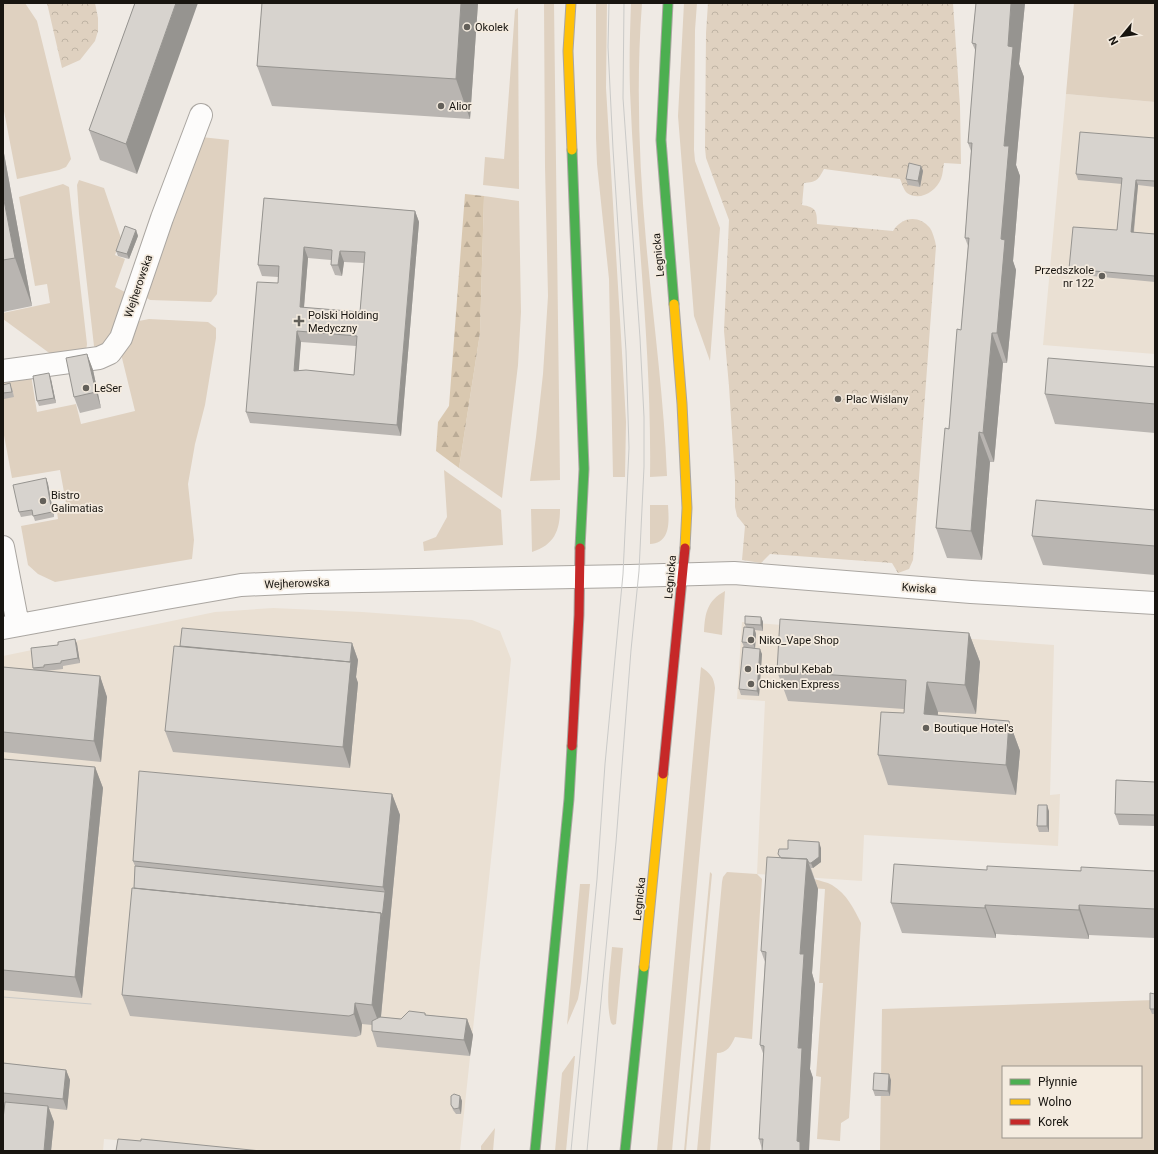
<svg xmlns="http://www.w3.org/2000/svg" width="1158" height="1154" viewBox="0 0 1158 1154" font-family="Roboto,sans-serif">
	<style>
		.built { fill: #eae0d3 }
		.grass { fill: #dfd1c0; fill-rule: evenodd }
		.forest { fill: url(#forest-firs) }
		.park { fill: url(#park-crowns) }
		.lines { fill: none; stroke-linecap: round; stroke-linejoin: round }
		.street-casing { stroke: #aaa6a1; stroke-width: 24 }
		.fast-casing { stroke: #aaa6a1; stroke-width: 11 }
		.slow-casing { stroke: #aaa6a1; stroke-width: 11 }
		.jam-casing { stroke: #aaa6a1; stroke-width: 11 }
		.street { stroke: #fdfcfb; stroke-width: 22 }
		.fast { stroke: #4caf50; stroke-width: 9 }
		.slow { stroke: #ffc107; stroke-width: 9 }
		.jam { stroke: #c62828; stroke-width: 9 }
		.tram { stroke: #cacac8; stroke-width: 1 }
		.wall { fill: #b9b5b1; fill-rule: evenodd }
		.shaded-wall { fill: #969490 }
		.building { fill: #d7d3ce; stroke: #969490; fill-rule: evenodd }
		.poi-dot { fill: #63605a; stroke: #f4ebdf; stroke-width: 1.5 }
		.labels { text-anchor: middle; stroke-width: 3.5; stroke-linejoin: round; paint-order: stroke }
		.poi-label { font-size: 11px; fill: #181510; stroke: #f4ebdf; text-anchor: start }
		.street-label { font-size: 11px; fill: #181510; stroke: #f4ebdf }
	</style>
	<defs>
		<pattern id="forest-firs" width="22" height="20" patternUnits="userSpaceOnUse"><rect width="22" height="20" fill="#d9c8b0"/><path d="M5 1l3.5 6h-7zM16 11l3.5 6h-7z" fill="#baab96"/></pattern>
		<pattern id="park-crowns" width="20" height="18" patternUnits="userSpaceOnUse"><rect width="20" height="18" fill="#dfd1c0"/><path d="M2 6a3 3 0 1 1 6 0M12 15a3 3 0 1 1 6 0" fill="none" stroke="#bfb3a4"/></pattern>
	</defs>
	<rect width="100%" height="100%" fill="#efeae4"/>
	<!-- built -->
	<path class="built" d="M1066,94L1155,102V354L1043,345Z
		M273,608L362,612L472,620L500,631L511,659L500,775L460,1151H235L104,1139L103,1151H3V656L215,612Z
		M742,622L1054,645L1050,795L1060,794L1058,846L864,835L862,881L757,874L765,701L737,699Z"/>
	<!-- grass -->
	<path class="grass" d="M3,3H25L37,21L71,159L66,167L59,170L17,179L3,106Z
		M544,3H554L560,480L530,481L536,437L543,374L548,296L545,167Z
		M596,3H607L606,88L624,386L626,422L625,477H613L609,279L597,164L596,138Z
		M631,3H642C636,83 639,162 646,241C653,319 664,397 667,476L650,477C652,348 635,220 630,91C629,62 630,32 631,3Z
		M684,3H697L695,30L694,150L695,161L720,228L710,361L694,316L678,116Z
		M1074,3H1155V102L1066,94Z
		M518,8L519,189L483,185L485,157L504,159L515,10Z
		M201,137L229,140L217,294L211,302L150,300L144,296Z
		M79,180L104,188L121,238L115,255L125,259L115,287L127,293L109,342L97,349L94,346L79,214L77,185Z
		M63,184L69,187L87,344L86,351L52,355L3,319V313L50,303L47,284L35,286L19,197Z
		M484,196L519,201L521,312L518,365L502,498L459,468L480,333Z
		M149,319L208,322L216,328V338L205,405L195,444L188,484L194,540L192,559L55,582L38,574L28,565L21,526L58,519L56,506L66,503L60,470L12,478L3,430V378L31,375L37,412L76,404L81,424L135,411L121,354L132,329L139,321Z
		M444,470L501,510L503,545L424,551L423,542L436,537L447,517Z
		M650,505H668C669,521 671,543 650,544Z
		M531,509H560C560,531 554,545 532,552Z
		M725,591L722,635L704,632C705,613 707,601 725,591Z
		M701,667C710,673 714,677 715,688L672,1151H657Z
		M710,872L712,874L686,1151H684Z
		M727,872L757,874L762,879L752,1039L735,1037C731,1046 727,1053 717,1053L710,1151H697L722,882L723,877Z
		M814,879C820,881 827,882 832,885C847,894 854,909 861,923L849,1118L841,1123L840,1141L817,1139L821,1077L816,1076L823,983H819L825,889L777,886Z
		M580,884H590L581,982L578,999L567,1025Z
		M612,947L623,948L616,1024L613,1025L611,1023C605,999 610,972 612,947Z
		M1155,1000V1151H880L882,1009ZM1003,1067H1141V1137H1003Z
		M574,1056H575L566,1151H555L562,1073Z
		M495,1128L493,1151H481V1146Z"/>
	<!-- forest -->
	<path class="forest" d="M465,194L484,196L480,333L459,468L436,451L438,422L449,406Z"/>
	<!-- park -->
	<path class="park" d="M47,3H95L98,18V31L95,41L80,60L62,68Z
		M708,3H953L960,106L961,164L944,163C943,168 943,174 941,179C936,191 920,202 907,193C903,189 902,183 900,179L824,169C818,180 817,182 804,183L802,205C816,207 817,211 817,224L893,231C901,217 919,214 930,228C933,233 935,240 936,246L913,560L909,569L898,573L892,563L770,554L761,563L742,560L745,526L737,516L735,507V480L729,386L724,331L729,220L706,158L705,148L706,33Z"/>
	<g class="lines">
		<!-- street casing -->
		<g class="street-casing">
			<path id="street" d="M3,371L99,358L110,353L121,338L162,218L201,115
				M3,547L18,625
				M3,628L166,598L241,585L308,582L630,576L734,573L971,592L1155,603"/>
		</g>
		<!-- fast casing -->
		<g class="fast-casing">
			<path id="fast" d="M668,3L661,140L674,304
				M572,150L584,469L580,548
				M535,1151L569,799L572,746
				M625,1151L644,967"/>
		</g>
		<!-- slow casing -->
		<g class="slow-casing">
			<path id="slow" d="M571,3L568,51L572,150
				M674,304L682,404L687,508L685,548
				M644,967L663,774"/>
		</g>
		<!-- jam casing -->
		<g class="jam-casing">
			<path id="jam" d="M572,746L579,615L580,548
				M663,774L685,548"/>
		</g>
		<!-- street -->
		<use href="#street" class="street"/>
		<!-- fast -->
		<use href="#fast" class="fast"/>
		<!-- slow -->
		<use href="#slow" class="slow"/>
		<!-- jam -->
		<use href="#jam" class="jam"/>
		<!-- tram -->
		<path class="tram" d="M3,997L91,1004
			M571,1151L597,879L605,764L623,574L629,448L626,351L613,149L608,47L609,3
			M587,1151L616,842L631,650L639,571L644,467V417L640,338L623,98L624,3"/>
	</g>
	<!-- wall -->
	<path class="wall" d="M135,3L137,174L100,160L89,130Z
		M262,3H478L470,119L272,106L257,66Z
		M976,3H1025L1019,64L1024,77L1016,165L1020,176L1013,261L1016,270L1007,363H1003L994,462H990L982,560L947,558L936,528L961,330L968,246L965,238L971,151L968,143L976,52L972,43Z
		M1155,138V187L1138,185L1134,232L1155,234V282L1071,274L1069,269L1117,230L1122,184L1078,180L1076,174Z
		M3,148L32,306L3,312Z
		M921,166L923,171L920,187L908,185L906,179Z
		M264,198L415,211L419,222L401,436L250,423L246,412L278,283V277L262,276L258,265ZM308,258L331,260V265L335,275L342,276L344,262L364,263L360,312L304,308ZM301,342L356,346L354,375L298,370Z
		M136,230L138,236L129,259L118,256L116,251Z
		M87,354L93,370L101,408L80,413L74,397Z
		M1155,367V433L1055,424L1045,394Z
		M51,379L56,403L39,406L37,401Z
		M3,385L12,388L14,397L4,399L3,396Z
		M46,478L48,484L54,517L35,521L33,515L21,517L19,512Z
		M1155,510V575L1043,565L1032,536Z
		M761,617L763,622V631L755,630L756,634L755,648L762,654L759,696L741,695L739,689L744,647L742,642L746,628L745,624Z
		M969,633L980,662L976,714L938,712V715L1009,721L1020,751L1016,795L888,785L878,755L904,713V709L788,701L777,671Z
		M75,639L77,644L80,663L63,666V669L46,671L100,676L107,697L101,762L3,752V667L34,670L33,668L58,645Z
		M352,643L358,660L356,677L358,683L350,768L173,752L165,731L180,646Z
		M3,759L95,767L103,788L82,998L3,990Z
		M1155,782V826L1119,825L1115,814Z
		M392,794L400,815L381,1017L401,1019L425,1013L426,1015L467,1019L473,1035L470,1056L377,1047L372,1031V1025L362,1024L361,1035L356,1037L130,1016L122,995L134,888L135,866L133,861Z
		M1049,811V832H1039L1037,826Z
		M821,848V862L813,868H811L818,889L812,973L815,984L810,1069L813,1078L762,1149L759,1139L764,1056L760,1045L765,962L761,951L780,857L778,854L788,849Z
		M987,870L1155,871V938L1089,935V939L996,934V938L902,933L891,903Z
		M1155,994V1014H1152L1150,1009Z
		M3,1063L66,1070L70,1080L67,1110L49,1108L54,1122L51,1151H3L4,1103H3Z
		M891,1080L890,1096H875L873,1090Z
		M460,1096L462,1101L461,1114H456L453,1110L451,1105Z"/>
	<!-- shaded-wall -->
	<path class="shaded-wall" d="M176,3H198L137,174L126,144Z
		M461,3H478L470,119L456,79Z
		M1011,3H1025L1019,64L1024,77L1016,165L1020,176L1013,261L1016,270L1007,363L997,333L1001,239L1008,46Z
		M3,148L32,306L15,258L3,195Z
		M921,166L923,171L920,187L918,181Z
		M1136,180L1138,185L1133,237L1131,232Z
		M415,211L419,222L401,436L397,425Z
		M136,230L138,236L129,259L127,254Z
		M304,247L308,258L303,318L300,307Z
		M340,251L344,262L342,276L338,265Z
		M297,331L301,342L298,381L294,371Z
		M992,333L1003,363L994,462L983,433Z
		M87,354L93,370L101,408L96,392Z
		M49,373L51,379L56,403L54,398Z
		M979,432L990,462L982,560L971,531Z
		M46,478L48,484L54,517L52,512Z
		M761,617L763,622V631L761,625Z
		M754,628L756,634L755,649L753,643Z
		M969,633L980,662L976,714L965,685Z
		M75,639L77,644L80,663L78,658Z
		M352,643L358,660L356,677L358,683L350,768L343,747Z
		M760,649L762,654L759,696L757,691Z
		M100,676L107,697L101,762L94,741Z
		M927,682L938,712L935,744L924,714Z
		M1009,721L1020,751L1016,795L1006,765Z
		M95,767L103,788L82,998L75,977Z
		M392,794L400,815L380,1026L372,1005L381,913L385,892L383,887Z
		M1047,805L1049,811V832L1047,826Z
		M819,842L821,848V862L813,868L811,863Z
		M807,859L818,889L812,973L815,984L810,1069L813,1078L809,1151H800L797,1141L800,954Z
		M985,905L996,934V938L985,908Z
		M1079,905L1089,935V939L1079,910Z
		M355,1003L362,1024L361,1035L354,1014Z
		M467,1019L473,1035L470,1056L464,1040Z
		M66,1070L70,1080L67,1110L63,1099Z
		M889,1074L891,1080L890,1096L888,1091Z
		M460,1096L462,1101L461,1114L459,1108Z
		M48,1106L54,1122L51,1151H44Z"/>
	<!-- building -->
	<path class="building" d="M135,3H176L126,144L89,130Z
		M262,3H461L456,79L257,66Z
		M976,3H1011L1008,46L1013,47L1004,146H1009L1001,239L1005,240L997,333H992L983,433L979,432L971,531L936,528L945,428L949,429L957,329L961,330L969,238H965L972,143H968L976,44L972,43Z
		M1080,132L1155,138V181L1136,180L1131,232L1155,234V276L1069,269L1073,227L1117,230L1122,178L1076,174Z
		M909,163L921,166L918,181L906,179Z
		M3,195L15,258L3,260Z
		M264,198L415,211L397,425L246,412L257,282L278,283L279,266L258,265ZM304,247L332,250L331,265H338L340,251L365,252L360,312L300,307ZM297,331L357,336L354,375L306,370L294,371Z
		M125,226L136,230L127,254L116,251Z
		M87,354L96,392L74,397L66,358Z
		M1048,358L1155,367V404L1045,394Z
		M49,373L54,398L37,401L33,376Z
		M10,383L12,392L3,393V385Z
		M46,478L52,512L33,516L32,510L19,512L13,485Z
		M1036,500L1155,510V546L1032,536Z
		M745,616L761,617V625L745,624Z
		M780,619L969,633L965,685L927,682L924,714L1009,721L1006,765L878,755L881,712L904,713L906,680L777,671Z
		M744,627L754,628L753,643L742,642Z
		M182,628L352,643L350,662L180,646Z
		M75,639L78,658L61,661V663L44,665V667L33,668L31,648L58,645V642Z
		M174,646L351,662L343,747L165,731Z
		M743,647L760,649L757,691L739,689Z
		M3,667L100,676L94,741L3,732Z
		M3,759L95,767L75,977L3,970Z
		M139,771L392,794L383,887L133,861Z
		M1116,780L1155,782V815L1115,814Z
		M1038,805H1047V826H1037Z
		M788,840L819,842V857L811,863H809L807,859L781,858L778,854L779,849H788Z
		M767,857L807,859L800,954H804L798,1048H802L797,1141L800,1142V1151H762L763,1139H759L764,1046L760,1045L766,952L761,951Z
		M894,864L987,870V866L1081,871V867L1155,871V909L1079,905V910L985,905V908L891,903Z
		M135,866L385,892L382,918L381,913L134,888Z
		M132,888L381,913L372,1005L355,1003L354,1014L349,1016L122,995Z
		M1150,993L1155,994V1009H1150Z
		M409,1011L425,1013V1015L467,1019L464,1040L372,1031V1021L380,1017L401,1019Z
		M3,1063L66,1070L63,1099L3,1093Z
		M874,1073L889,1074L888,1091L873,1090Z
		M454,1094L460,1096L459,1108L454,1109L451,1105V1096Z
		M5,1102L48,1106L44,1151H3V1119Z
		M118,1139L141,1141V1139L261,1151H116Z"/>
	<!-- markers -->
	<g class="poi-dot">
		<circle cx="467" cy="27" r="4"/>
		<circle cx="441" cy="106" r="4"/>
		<circle cx="1102" cy="276" r="4"/>
		<path d="M297 315h4v4h4v4h-4v4h-4v-4h-4v-4h4z"/>
		<circle cx="86" cy="388" r="4"/>
		<circle cx="838" cy="399" r="4"/>
		<circle cx="43" cy="501" r="4"/>
		<circle cx="751" cy="640" r="4"/>
		<circle cx="748" cy="669" r="4"/>
		<circle cx="751" cy="684" r="4"/>
		<circle cx="926" cy="728" r="4"/>
	</g>
	<g class="labels">
		<!-- poi labels -->
		<g class="poi-label">
			<text x="475" y="31">Okolek</text>
			<text x="449" y="110">Alior</text>
			<text x="1094" y="274" text-anchor="end">Przedszkole<tspan x="1094" dy="13">nr 122</tspan></text>
			<text x="308" y="319">Polski Holding<tspan x="308" dy="13">Medyczny</tspan></text>
			<text x="94" y="392">LeSer</text>
			<text x="846" y="403">Plac Wiślany</text>
			<text x="51" y="499">Bistro<tspan x="51" dy="13">Galimatias</tspan></text>
			<text x="759" y="644">Niko_Vape Shop</text>
			<text x="756" y="673">Istambul Kebab</text>
			<text x="759" y="688">Chicken Express</text>
			<text x="934" y="732">Boutique Hotel's</text>
		</g>
		<!-- street labels -->
		<g class="street-label">
			<text transform="translate(658 255) rotate(-95)" y="4">Legnicka</text>
			<text transform="translate(138 286) rotate(-71)" y="4">Wejherowska</text>
			<text transform="translate(670 577) rotate(-85)" y="4">Legnicka</text>
			<text transform="translate(297 583) rotate(-2)" y="4">Wejherowska</text>
			<text transform="translate(919 588) rotate(4)" y="4">Kwiska</text>
			<text transform="translate(639 899) rotate(-84)" y="4">Legnicka</text>
		</g>
	</g>
	<!-- border -->
	<rect width="1158" height="1154" fill="none" stroke="#181510" stroke-width="8"/>
	<!-- legend -->
	<rect x="1002" y="1066" width="140" height="72" fill="#f4ebdf" stroke="#9c958c"/>
	<rect x="1010" y="1079" width="20" height="6" fill="#4caf50" stroke="#9c958c"/>
	<text x="1038" y="1086" font-size="12" fill="#181510">Płynnie</text>
	<rect x="1010" y="1099" width="20" height="6" fill="#ffc107" stroke="#9c958c"/>
	<text x="1038" y="1106" font-size="12" fill="#181510">Wolno</text>
	<rect x="1010" y="1119" width="20" height="6" fill="#c62828" stroke="#9c958c"/>
	<text x="1038" y="1126" font-size="12" fill="#181510">Korek</text>
	<!-- north arrow -->
	<g transform="translate(1122 36) rotate(241)" stroke="#f4ebdf" stroke-width="3" paint-order="stroke">
	<path d="M0-3L7 15L0 10L-7 15Z" fill="#181510"/>
	<text y="-6" font-size="11" font-weight="bold" text-anchor="middle" fill="#181510">N</text>
	</g>
</svg>
